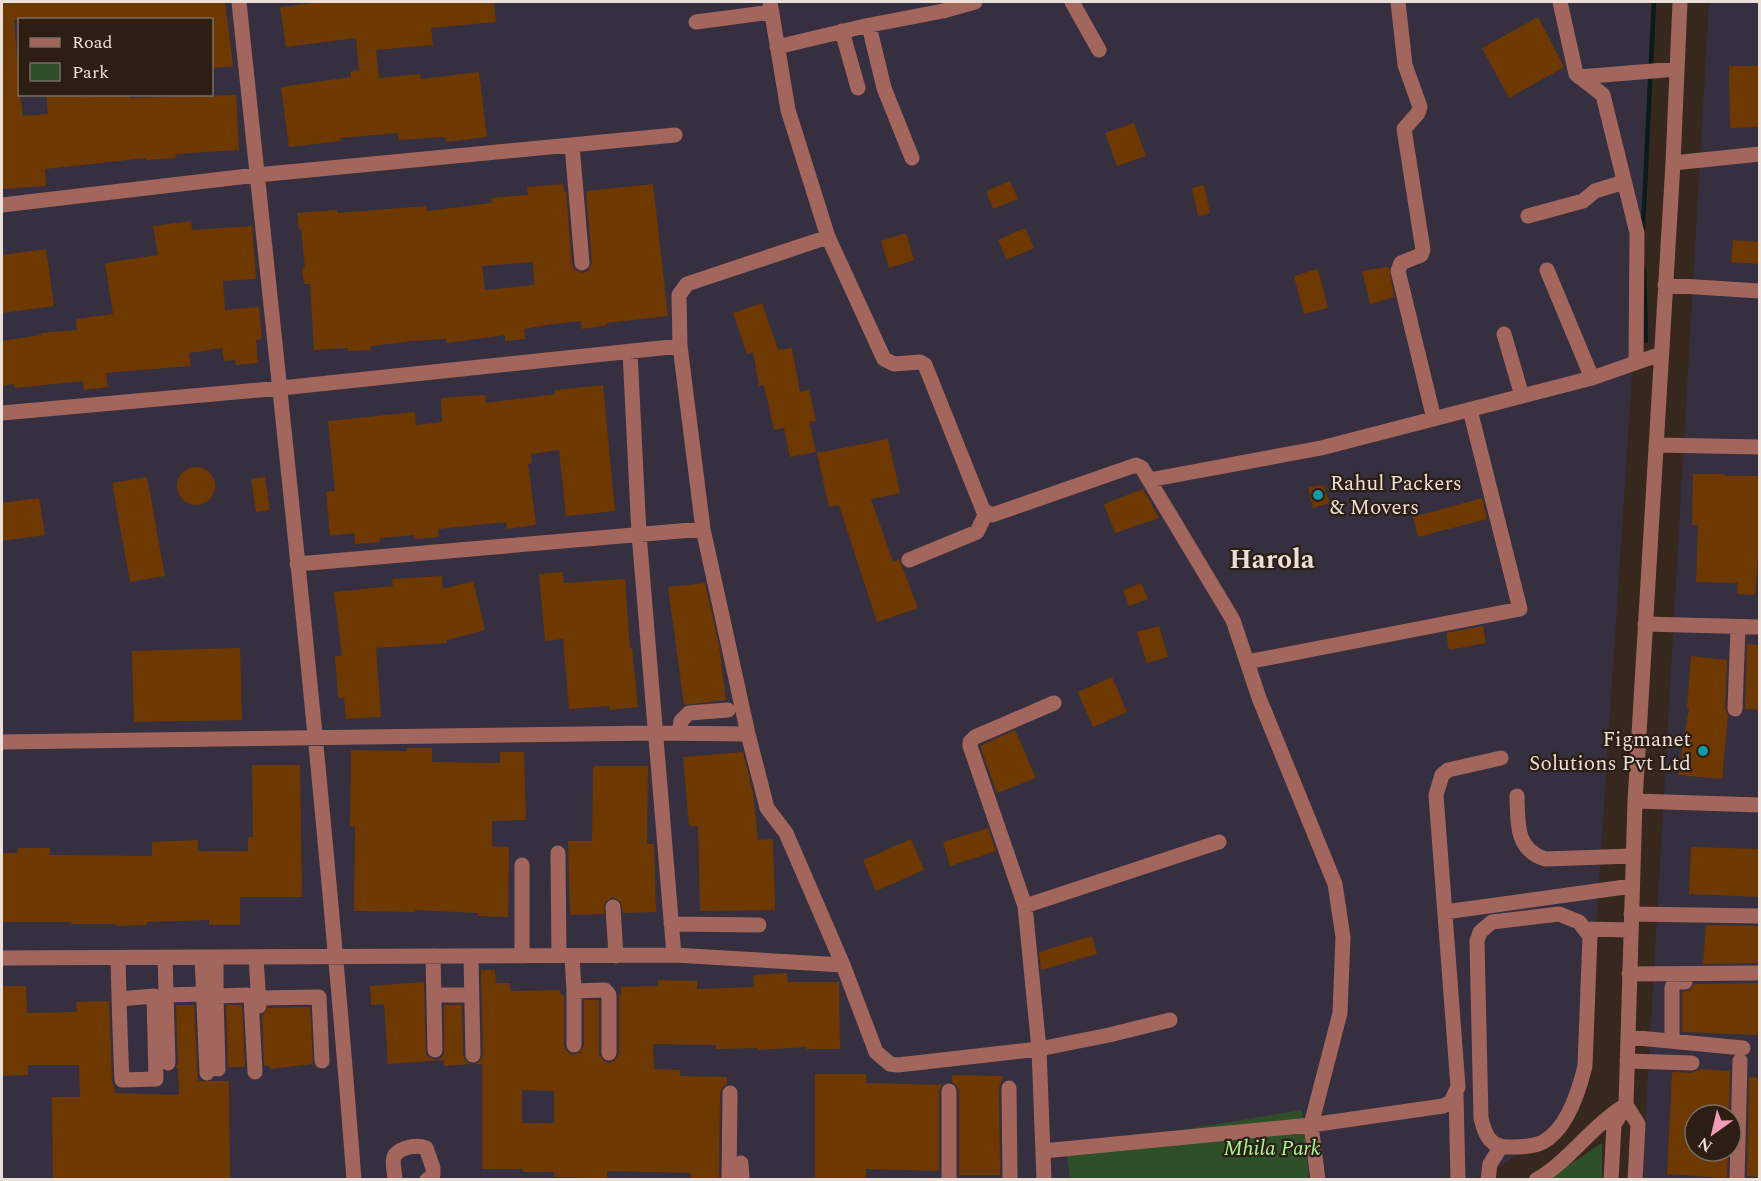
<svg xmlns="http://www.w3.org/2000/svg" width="1761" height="1181" viewBox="0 0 1761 1181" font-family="Spectral,serif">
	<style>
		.industrial { fill: #362f3f; fill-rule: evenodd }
		.green { fill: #2d5029 }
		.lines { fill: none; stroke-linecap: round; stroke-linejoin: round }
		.stream { stroke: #091b1b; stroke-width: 4.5 }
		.building { fill: #6e3901; fill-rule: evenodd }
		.minor { stroke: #a3665c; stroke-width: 15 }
		.culture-dot { fill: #0f9aa8; stroke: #2c1e13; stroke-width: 2 }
		.labels { text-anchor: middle; stroke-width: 4.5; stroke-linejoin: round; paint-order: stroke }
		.poi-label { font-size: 21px; fill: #eae0d9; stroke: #2c1e13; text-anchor: start }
		.park-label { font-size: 21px; font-style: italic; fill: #a4f99b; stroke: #2c1e13 }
		.district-label { font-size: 27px; font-weight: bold; fill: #eae0d9; stroke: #2c1e13 }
	</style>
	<rect width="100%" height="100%" fill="#36281c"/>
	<!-- industrial -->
	<path class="industrial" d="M2,2H1651L1642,221L1588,1052L1573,1096L1543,1138L1497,1168L1470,1180H2ZM20,20H212V94H20Z
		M1709,2H1759V1179L1642,1180ZM1695,1115H1731V1151H1695Z"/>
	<!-- green -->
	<path class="green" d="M1302,1110L1309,1179H1070L1066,1149Z
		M1602,1143V1179H1548Z"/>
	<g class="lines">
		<!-- stream -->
		<path class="stream" d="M1643,228L1654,2
			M1644,269L1646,341"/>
	</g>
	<!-- building -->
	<path class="building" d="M2,2H225L233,66L212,68V20H14L20,94L23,116L48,114L46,94H79L80,97L129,94L130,98L236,95L239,150L175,154L176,158L146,160V158L45,169L46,186L2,189Z
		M321,2H494L496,22L431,28L433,45L376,50L379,78L420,74L421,79L479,72L487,137L446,142L445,137L399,140L398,133L340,138L341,141L289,147L281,87L351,77V71L359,70L356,38L286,47L280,7Z
		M1538,17L1564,67L1509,98L1482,48Z
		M1729,66H1760V127L1730,128Z
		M1134,123L1146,156L1117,166L1105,133Z
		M1010,181L1018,199L993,209L986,191Z
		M563,184L564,192H566L572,264L574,269L582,273L588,271L592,262L586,191L653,184L668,316L607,323V325L582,329L581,321L546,325L524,329L525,339L505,341V335L447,343L446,339L412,341L371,346V350L348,351V348L314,350L310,284H304L302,269L305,268L301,229H299L297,213L337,210L338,213L426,206L427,211L492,203L491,198L528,195L527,187ZM533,262L534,285L485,290L482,266Z
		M1204,185L1210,213L1198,216L1192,188Z
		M191,221L192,230L252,226L256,279L223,281L225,310L259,307L262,339L256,340L258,363L236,365L235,360L224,361L222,348L189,353L191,366L106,373L108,387L84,390L83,381L15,388L14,384L2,386V341L41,335V333L77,330L76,319L113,314L105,263L158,255L153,226Z
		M1025,228L1034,248L1007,260L998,240Z
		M906,233L914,260L889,268L881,241Z
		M1733,240L1760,242V264L1731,262Z
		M46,249L54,306L2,313V255Z
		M1389,267L1394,297L1370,304L1362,271Z
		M1318,269L1328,308L1304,314L1294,276Z
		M762,303L778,350L792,348L800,392L809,390L816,421L809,422L816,452L790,457L784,428L774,430L764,385L759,386L753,352L747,354L733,313Z
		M603,385L615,511L566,516L559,450L531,454L532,463L528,464L536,525L507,529L506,522L438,529L439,537L415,539L414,535L379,538L380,542L355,544L354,533L330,536L326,492L335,491L328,421L415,412L416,425L442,422L441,398L485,395L486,403L555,394V390Z
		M888,439L900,493L871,499L893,562L899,559L918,608L877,622L839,505L829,507L817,453Z
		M177 486a19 19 0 1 1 38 0a19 19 0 1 1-38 0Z
		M1693,474H1725V476H1759L1760,530L1755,595L1737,594L1738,583L1696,582L1698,525H1692Z
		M147,477L165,576L130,582L112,483Z
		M265,477L270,510L256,512L251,479Z
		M1323,485L1330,503L1313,508L1308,487Z
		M1143,489L1159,518L1115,533L1104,504Z
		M39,498L45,535L2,541V503Z
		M1482,498L1487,519L1418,537L1413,517Z
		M563,572L564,583L625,579L630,649L632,648L638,707L609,710V706L569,709L563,639L545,641L539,574Z
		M442,576L443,589L473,581L485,630L447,640V643L376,648L381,717L346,719L344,698H338L335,656H342L334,592L393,586L392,579Z
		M705,583L719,646L726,700L684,705L668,587Z
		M1141,583L1148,599L1129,606L1123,590Z
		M1159,626L1168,657L1147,663L1137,632Z
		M1483,626L1486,643L1449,650L1446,633Z
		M1747,644L1760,645V710L1745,709Z
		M240,648L242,720L134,722L132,651Z
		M1691,656L1727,660L1725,709L1728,715L1722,779L1678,775L1689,708H1687Z
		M1112,677L1127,712L1093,727L1078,692Z
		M1015,730L1036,778L997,793L980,746Z
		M407,748H432V762L500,763V752H524L526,820L492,821V846L509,847L508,917L478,916V913L415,910V912L354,911L355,827L350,826L351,750L407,751Z
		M743,752L753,793L758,840L773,839L775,910L700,911L698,826H689L683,757Z
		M252,765H300L302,897H240V925H209V920L147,922V925L116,926V924H71V922H2V853H18V848H50V855L152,856V842L198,840V851H248V837H253Z
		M593,766H648L647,844H654L656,912L623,913L621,902L613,897L605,902L604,914L570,915L568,841H592Z
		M988,828L996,851L950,866L943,842Z
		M911,839L924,870L876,891L863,860Z
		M1691,847L1760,849V897L1689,894Z
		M1706,925L1760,926V963L1703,964Z
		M1092,936L1097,954L1041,970L1039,952Z
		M481,970H495L496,983H510V991L560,990L561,995H564V1046L566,1050L573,1055L579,1053L584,1046V1000H599V1054L604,1061L608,1063L614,1061L619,1054V995H621V987L658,986V980L697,981V989L754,987L753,975L787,973L788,982H839L840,1049H806V1047L758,1050V1048L716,1049V1045L653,1044L654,1069L680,1070V1076L727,1077V1084L722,1088L720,1093L719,1179H691V1173L607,1171V1178L554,1177V1172H523V1169H482V1064H475L481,1060L483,1055ZM522,1090L554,1091V1123H522Z
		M424,982L426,1055L435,1060L440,1059L444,1054V1005H462L463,1055L465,1060L471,1064L444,1066V1060L388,1064L384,1004L371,1005L370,986Z
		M1760,983V1035L1682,1032V992L1690,990L1694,984Z
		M2,986H26L27,1013L77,1012L76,1002L109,1001L112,1080L115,1093L179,1095L178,1068H176L178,1063L176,1005H194L198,1081H229L230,1179H53L52,1097H80L79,1065H28V1075L2,1076Z
		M226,1005H242L245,1067H228Z
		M310,1007L313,1064L270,1069V1066H264L262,1015L268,1008Z
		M1700,1069L1730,1071L1729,1115H1695V1151H1728L1727,1175L1725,1178L1667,1174L1672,1072L1692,1073Z
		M815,1074H866V1083L942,1085L939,1091V1171L866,1169V1178H815Z
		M952,1075L1003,1076L999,1088L1000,1175H959V1091L957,1086L952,1082Z
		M1749,1077L1760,1078V1177L1747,1176Z"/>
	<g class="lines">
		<!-- minor -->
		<path class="minor" d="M239,2C280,394 324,786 354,1180
			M770,2L788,110L828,237L884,359L894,364L920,362L925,365L983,510L992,515L1136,465L1142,468L1149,480
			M1072,2L1099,50
			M1398,2L1405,65L1420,107L1418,113L1404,129L1423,250L1421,255L1401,263L1398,271L1434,419
			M1560,2L1576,74L1603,95L1637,233L1636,363
			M696,22L772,12
			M869,26L884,88L912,158
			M842,31L858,88
			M777,47L865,26L943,11L975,2
			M1579,77L1677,69
			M572,145L582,263
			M1673,163L1760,154
			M2,205L257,175L675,135
			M1528,216L1583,201L1595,191L1624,182
			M1547,270L1592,378
			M1665,285L1760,291
			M1504,334L1522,396
			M630,352L639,534L674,955
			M2,413L281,388L680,346
			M1656,445L1760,447
			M909,560L977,532L986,513
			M297,564L703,529
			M1645,624L1760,627
			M1247,662L1520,609L1470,410
			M1735,709L1738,627
			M679,733L681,721L689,713L728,710
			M2,742L656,733L748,734
			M1517,796C1518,823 1515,849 1545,859L1633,856
			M1635,801L1760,805
			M558,853L559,956
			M522,865V956
			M1025,906L1219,842
			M613,907L616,956
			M1445,912L1632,886
			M1559,914L1579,922L1590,936L1585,1066C1579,1091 1567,1129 1543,1142C1533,1147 1521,1147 1510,1147C1491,1148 1485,1136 1481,1118L1477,941L1480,932L1492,922Z
			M1631,914L1760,916
			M671,924L759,925
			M1586,929L1631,930
			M433,956L435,1050
			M471,956L473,1055
			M572,956L574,991L605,990L609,995V1053
			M165,957L168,1063
			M202,957L207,1073
			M256,957L259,1006
			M2,958L674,955L843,965L786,833L767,808L748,734L703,529L680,346L679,295L687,284L828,237
			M118,958C119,998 120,1039 122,1080L156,1079L154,996L119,999
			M843,965L876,1052L890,1064L898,1065L1039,1049L1109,1035L1170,1020
			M1629,974L1760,973
			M574,991V1045
			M166,995L203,994
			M434,995H472
			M216,996V957
			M259,998L319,997L322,1061
			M1628,1037L1743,1048
			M1672,1041V987L1677,982H1685
			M1627,1061L1692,1063
			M218,1069L216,996L247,995L251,997L255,1072
			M1009,1088L1010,1180
			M949,1091V1180
			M1456,1095L1458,1180
			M1626,1105L1638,1124L1635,1180
			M1043,1151L1311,1125L1443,1106L1451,1102L1458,1087L1436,795L1442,775L1448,770L1501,758
			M741,1163L742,1180
			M395,1179C395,1173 391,1161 395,1155C401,1147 418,1144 426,1148L433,1168V1175L427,1180
			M729,1180L730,1093
			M1044,1180L1039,1049L1025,906L970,746V742L975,737L1054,703
			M1318,1180L1311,1125L1340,1013L1343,937L1335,884L1259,698L1233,620L1149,480L1321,448L1592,378L1661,354
			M1488,1180L1490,1164L1500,1148
			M1536,1180C1568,1162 1590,1128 1621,1108
			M1611,1180L1614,1125L1626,1105L1635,801L1673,163L1680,2
			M1737,1180L1740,1061"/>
	</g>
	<!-- markers -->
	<g class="culture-dot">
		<circle cx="1318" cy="495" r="6"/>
		<circle cx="1703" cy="751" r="6"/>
	</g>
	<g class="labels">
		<!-- poi labels -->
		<g class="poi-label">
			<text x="1330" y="490">Rahul Packers<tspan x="1330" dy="24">&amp; Movers</tspan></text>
			<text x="1691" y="746" text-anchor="end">Figmanet<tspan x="1691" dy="24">Solutions Pvt Ltd</tspan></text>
		</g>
		<!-- park labels -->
		<g class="park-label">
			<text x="1272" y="1155">Mhila Park</text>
		</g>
		<!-- district labels -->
		<g class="district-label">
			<text x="1272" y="568">Harola</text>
		</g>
	</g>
	<!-- border -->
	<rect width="1761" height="1181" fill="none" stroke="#eae0d9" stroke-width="6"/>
	<!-- legend -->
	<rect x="18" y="18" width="195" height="78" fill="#2c1e13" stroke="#786c62" stroke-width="1.5"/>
	<rect x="30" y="38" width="30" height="9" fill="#a3665c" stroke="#786c62" stroke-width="1.5"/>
	<text x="72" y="48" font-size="18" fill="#eae0d9">Road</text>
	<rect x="30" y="63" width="30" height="18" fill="#2d5029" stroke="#786c62" stroke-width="1.5"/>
	<text x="72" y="78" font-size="18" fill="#eae0d9">Park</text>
	<!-- north arrow -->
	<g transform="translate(1713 1133) rotate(214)"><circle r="28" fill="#2c1e13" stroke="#786c62" stroke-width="1.5"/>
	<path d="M0-4.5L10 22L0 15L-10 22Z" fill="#f19ab3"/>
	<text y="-9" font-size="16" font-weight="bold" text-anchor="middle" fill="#eae0d9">N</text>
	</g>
</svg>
